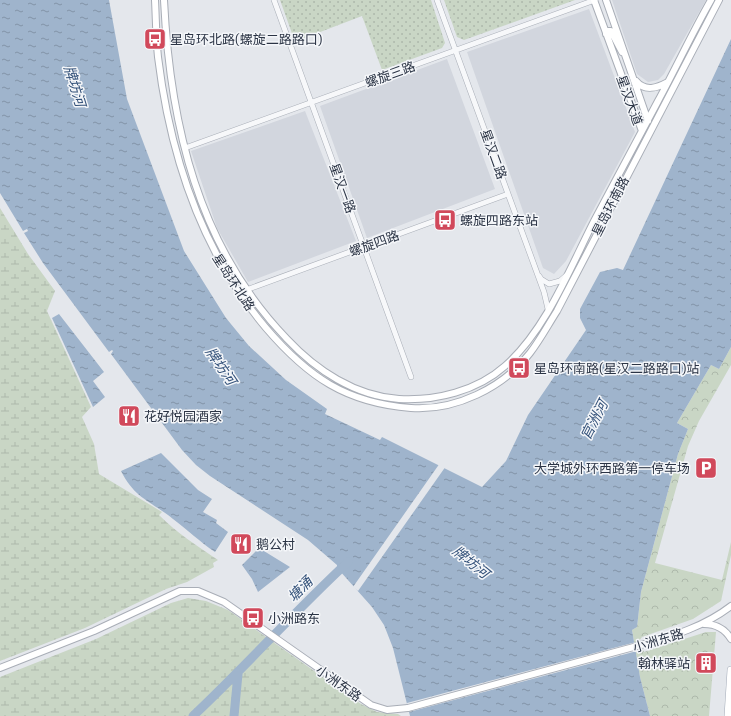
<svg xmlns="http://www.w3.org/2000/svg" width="731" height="716" viewBox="0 0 731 716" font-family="'Exo 2','Noto Sans SC',sans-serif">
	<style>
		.built { fill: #d2d6de }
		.grass { fill: url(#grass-dots) }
		.wetland { fill: url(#wetland-marsh) }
		.park { fill: url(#park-crowns) }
		.water { fill: url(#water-ripples) }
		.pier { fill: #e4e7ec }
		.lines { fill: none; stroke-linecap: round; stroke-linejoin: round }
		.river { stroke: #9fb4cc; stroke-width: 9 }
		.tertiary-casing { stroke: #a9aeb7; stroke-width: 6 }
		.secondary-casing { stroke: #a9aeb7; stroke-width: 8 }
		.primary-casing { stroke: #a3abb8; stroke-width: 8 }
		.tertiary { stroke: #f7f8fa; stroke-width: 5 }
		.secondary { stroke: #fff; stroke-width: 6 }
		.primary { stroke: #fff; stroke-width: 7 }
		.secondary-bridge-casing { stroke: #a9aeb7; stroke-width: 8; stroke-linecap: butt }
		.secondary-bridge { stroke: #fff; stroke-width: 6 }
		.labels { text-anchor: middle; stroke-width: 3; stroke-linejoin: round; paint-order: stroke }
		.poi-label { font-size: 13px; fill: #2b3445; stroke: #f4f6f9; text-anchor: start }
		.street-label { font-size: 13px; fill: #2b3445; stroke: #f4f6f9 }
		.water-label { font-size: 14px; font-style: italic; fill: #34527a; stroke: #f4f6f9 }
	</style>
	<defs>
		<pattern id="grass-dots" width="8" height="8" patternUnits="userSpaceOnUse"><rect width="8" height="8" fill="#c9d6c5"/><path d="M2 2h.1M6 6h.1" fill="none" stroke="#adb8ab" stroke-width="1.8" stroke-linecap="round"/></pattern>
		<pattern id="wetland-marsh" width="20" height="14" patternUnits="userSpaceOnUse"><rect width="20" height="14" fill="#c9d6c5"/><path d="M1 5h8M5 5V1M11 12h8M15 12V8" fill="none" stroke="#adb8ab"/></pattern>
		<pattern id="park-crowns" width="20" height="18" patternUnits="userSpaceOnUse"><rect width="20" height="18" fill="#c9d6c5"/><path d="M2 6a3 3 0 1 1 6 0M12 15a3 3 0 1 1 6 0" fill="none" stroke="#adb8ab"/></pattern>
		<pattern id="water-ripples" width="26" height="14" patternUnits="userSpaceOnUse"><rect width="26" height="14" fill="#9fb4cc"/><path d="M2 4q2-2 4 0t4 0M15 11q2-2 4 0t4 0" fill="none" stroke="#8293a7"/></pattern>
	</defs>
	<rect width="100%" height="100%" fill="#e4e7ec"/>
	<!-- built -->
	<path class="built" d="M612,0H706L664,74L658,80L648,82L637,74Z
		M589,9L635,132L566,261L554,274L543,268L467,52Z
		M447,59L495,189L367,238L320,106Z
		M305,111L356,241L248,282L217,228L191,151Z"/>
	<!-- grass -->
	<path class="grass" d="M280,0H431L445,43L442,48L382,70L362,16L302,39H294Z
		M444,0H575L464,40L457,37Z"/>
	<!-- wetland -->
	<path class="wetland" d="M0,208L28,254L55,291L47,311L91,407L82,417L94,444L99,474L162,512L159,515C177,533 197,546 218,560L213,563L214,567L187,582L166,589L85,628L0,661Z
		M188,598L206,601L228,610L361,704L377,712L398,714L401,716H0V677L96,639L171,603Z"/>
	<!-- park -->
	<path class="park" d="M731,347V365L699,421L688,446L655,563L722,580L731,542V555L721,601L693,619L642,637L639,641L644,652L706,632H716L709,716H650L640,677L632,630L637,627L641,592L678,454L688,429L677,423L711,365L719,369Z"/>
	<!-- water -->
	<path class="water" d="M0,0H109L127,99L184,251L226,318L249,346L286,380L327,409L325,414L380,440L382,437L482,487L506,461L528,415L586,330L580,318V309L600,272L617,268L623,270L731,39V347L719,369L711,365L677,423L688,429L678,454L641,592L637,627L632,630L640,677L650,716H410L393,648L384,625L372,607L339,570L329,575L337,569V565L308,540L210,476L196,465L182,450L111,354L113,351L112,350L109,352L43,263L24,233L28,231L27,229L23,231L0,193Z
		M59,314L104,372L93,381L105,397L93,407L52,318Z
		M161,453L198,490L212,499L203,512L217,520L216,523L228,532L215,552C200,542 188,530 173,519C151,501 135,499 121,471Z
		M259,548L290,567L258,592L252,579L242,565Z"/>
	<!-- pier -->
	<path class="pier" d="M440,463L446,466L358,591L353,587Z
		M636,642L637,651L409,712L407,703Z"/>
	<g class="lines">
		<!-- river -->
		<path class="river" d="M193,716C246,666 295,611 348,562
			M234,716L238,674"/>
		<!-- tertiary casing -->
		<g class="tertiary-casing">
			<path id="tertiary" d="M274,0L411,377
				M437,0L544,292L548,309
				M185,148L595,0
				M539,276L541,279L549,284L560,281L567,275
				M240,294L246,290L508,194"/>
		</g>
		<!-- secondary casing -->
		<g class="secondary-casing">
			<path id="secondary" d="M155,0C156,19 156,38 158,57C170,155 202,252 266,328C308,377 346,403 411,408C455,411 503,388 530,353C540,340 548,325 557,311L719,0
				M164,0C170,124 198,247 287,339C316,370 355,396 399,399C436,401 477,391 505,366C546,330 570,268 594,221C615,181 637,141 658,101C676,68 692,33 711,0
				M594,0L642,131
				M606,0L648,121
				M606,34L607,31H611L622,52
				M636,81C645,92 657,88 668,82
				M704,624C716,624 725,629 731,639
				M641,645C672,636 704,627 731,606
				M0,668L94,631L180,591H198L224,602L371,705L387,710L408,708"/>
		</g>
		<!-- primary casing -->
		<g class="primary-casing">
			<path id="primary" d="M728,716L731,670"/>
		</g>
		<!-- tertiary -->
		<use href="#tertiary" class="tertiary"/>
		<!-- secondary -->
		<use href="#secondary" class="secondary"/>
		<!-- primary -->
		<use href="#primary" class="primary"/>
		<!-- secondary-bridge casing -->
		<g class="secondary-bridge-casing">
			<path id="secondary-bridge" d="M408,708L641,645"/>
		</g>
		<!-- secondary-bridge -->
		<use href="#secondary-bridge" class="secondary-bridge"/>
	</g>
	<!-- icons -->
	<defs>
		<g id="bus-square" transform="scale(1.15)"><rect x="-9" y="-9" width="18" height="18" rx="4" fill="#d1495b" stroke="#f4f6f9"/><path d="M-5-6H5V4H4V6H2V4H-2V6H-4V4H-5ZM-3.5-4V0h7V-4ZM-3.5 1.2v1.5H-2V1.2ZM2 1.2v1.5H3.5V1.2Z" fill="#fff"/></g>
		<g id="restaurant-square" transform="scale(1.15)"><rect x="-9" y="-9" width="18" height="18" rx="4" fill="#d1495b" stroke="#f4f6f9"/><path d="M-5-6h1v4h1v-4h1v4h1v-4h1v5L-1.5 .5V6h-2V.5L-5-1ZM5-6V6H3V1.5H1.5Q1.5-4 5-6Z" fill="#fff"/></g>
		<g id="parking-square" transform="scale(1.15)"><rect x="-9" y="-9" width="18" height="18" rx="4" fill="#d1495b" stroke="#f4f6f9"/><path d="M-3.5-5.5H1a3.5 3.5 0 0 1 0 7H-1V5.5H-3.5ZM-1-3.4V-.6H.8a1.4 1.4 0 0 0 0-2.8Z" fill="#fff"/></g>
		<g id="building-square" transform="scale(1.15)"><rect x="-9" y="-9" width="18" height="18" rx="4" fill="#d1495b" stroke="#f4f6f9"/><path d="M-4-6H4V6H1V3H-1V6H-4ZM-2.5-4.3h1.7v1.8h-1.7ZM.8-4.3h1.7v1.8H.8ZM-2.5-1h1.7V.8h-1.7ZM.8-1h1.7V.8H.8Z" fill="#fff"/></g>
	</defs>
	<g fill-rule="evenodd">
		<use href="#bus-square" x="155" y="39"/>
		<use href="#bus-square" x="445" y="220"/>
		<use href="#bus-square" x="519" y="368"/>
		<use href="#restaurant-square" x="129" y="416"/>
		<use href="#parking-square" x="706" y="468"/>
		<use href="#restaurant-square" x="241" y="544"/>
		<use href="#bus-square" x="253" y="618"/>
		<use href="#building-square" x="706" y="663"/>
	</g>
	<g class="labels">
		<!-- poi labels -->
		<g class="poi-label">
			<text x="170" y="44">星岛环北路(螺旋二路路口)</text>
			<text x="460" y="225">螺旋四路东站</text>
			<text x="534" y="373">星岛环南路(星汉二路路口)站</text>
			<text x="144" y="421">花好悦园酒家</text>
			<text x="690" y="473" text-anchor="end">大学城外环西路第一停车场</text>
			<text x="256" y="549">鹅公村</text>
			<text x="268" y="623">小洲路东</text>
			<text x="690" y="668" text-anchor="end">翰林驿站</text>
		</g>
		<!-- street labels -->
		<g class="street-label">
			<text transform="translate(390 74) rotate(-20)" y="5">螺旋三路</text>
			<text transform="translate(630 100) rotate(70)" y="5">星汉大道</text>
			<text transform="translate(494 154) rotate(70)" y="5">星汉二路</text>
			<text transform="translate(343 188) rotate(70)" y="5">星汉一路</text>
			<text transform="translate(610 206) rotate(-63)" y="5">星岛环南路</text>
			<text transform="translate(374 243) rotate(-20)" y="5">螺旋四路</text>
			<text transform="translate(234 282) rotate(57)" y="5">星岛环北路</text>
			<text transform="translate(658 640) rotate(-17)" y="5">小洲东路</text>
			<text transform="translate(339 683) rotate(35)" y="5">小洲东路</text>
		</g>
		<!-- water labels -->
		<g class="water-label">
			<text transform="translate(75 86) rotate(73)" y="5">牌坊河</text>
			<text transform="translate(221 366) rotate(56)" y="5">牌坊河</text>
			<text transform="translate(594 420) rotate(-63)" y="5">官洲河</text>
			<text transform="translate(471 562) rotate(39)" y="5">牌坊河</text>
			<text transform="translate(300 589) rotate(-45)" y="5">塘涌</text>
		</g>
	</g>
</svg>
